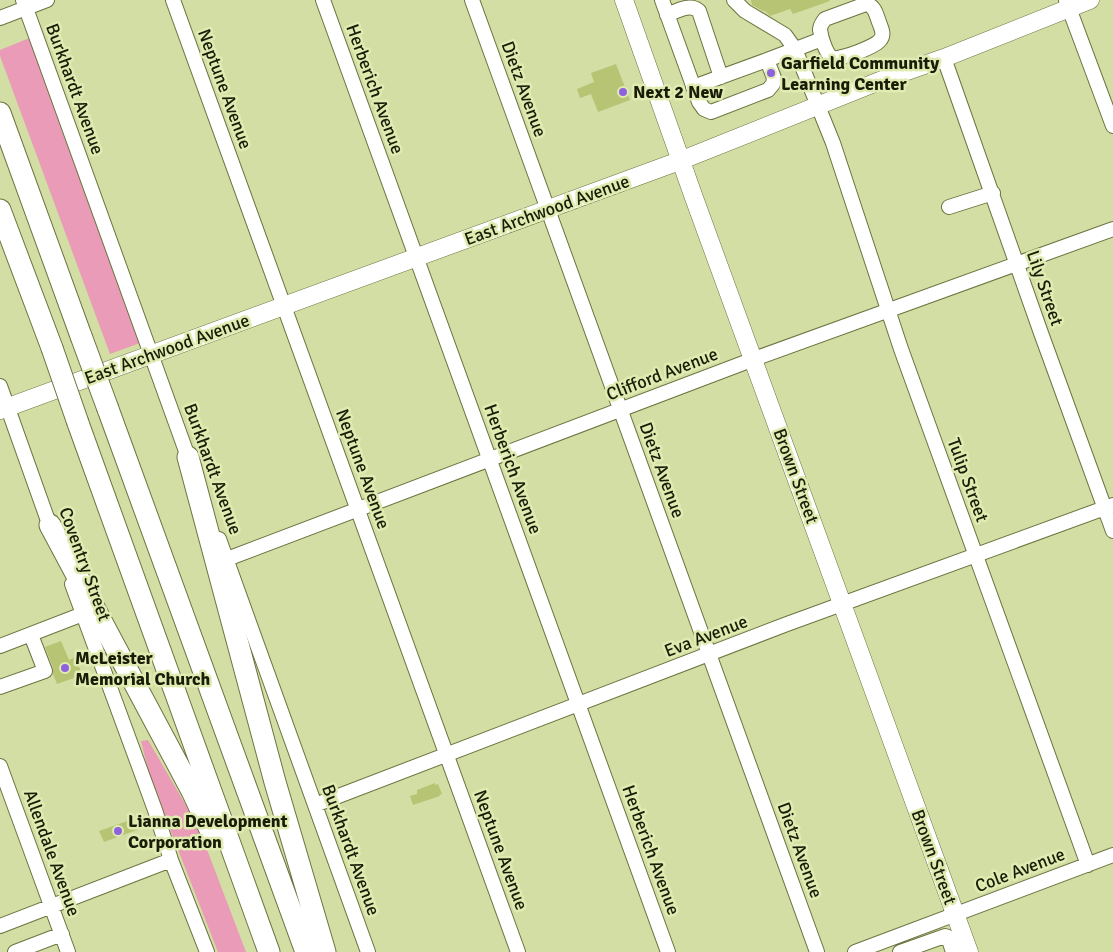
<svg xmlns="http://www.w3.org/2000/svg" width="1113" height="952" viewBox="0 0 1113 952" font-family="Signika,sans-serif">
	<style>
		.green { fill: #ea9bb7 }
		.building { fill: #b6c473 }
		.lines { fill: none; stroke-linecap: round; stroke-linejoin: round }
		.minor-casing { stroke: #6b743f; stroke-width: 16 }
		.major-casing { stroke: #6b743f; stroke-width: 19 }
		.highway-casing { stroke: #6b743f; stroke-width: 23 }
		.minor { stroke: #fff; stroke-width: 14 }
		.major { stroke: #fff; stroke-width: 18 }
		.highway { stroke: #fff; stroke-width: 21 }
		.highway-bridge-casing { stroke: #6b743f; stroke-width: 23; stroke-linecap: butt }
		.highway-bridge { stroke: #fff; stroke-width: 21 }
		.poi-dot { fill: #8d62dc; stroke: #e0ebb2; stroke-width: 2 }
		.labels { text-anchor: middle; stroke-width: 5; stroke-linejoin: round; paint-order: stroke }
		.poi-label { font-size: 18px; font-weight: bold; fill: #191c07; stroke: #e0ebb2; text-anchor: start }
		.street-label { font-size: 18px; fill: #191c07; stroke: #e0ebb2 }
	</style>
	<rect width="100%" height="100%" fill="#d3dea5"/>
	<!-- green -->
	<path class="green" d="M32,37L140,343L110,354L0,56V50Z
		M148,740L198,826L246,952H218L150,778L141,741Z"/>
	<!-- building -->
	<path class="building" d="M751,0H829L830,1L793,14L790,9L770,16L765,11H763L752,5Z
		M616,64L630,100L598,112L591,94L580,98L577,89L594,82L591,73Z
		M61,641L69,660L76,657L82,675L57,684L53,674V668L45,647Z
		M435,783V785L438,784L442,794L439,795L440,796L413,805L410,796L417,794V790Z
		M133,819L137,830L104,842L99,831Z"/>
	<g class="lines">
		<!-- minor casing -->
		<g class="minor-casing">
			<path id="minor" d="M23,0L191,465
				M173,0L518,952
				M323,0L668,952
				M472,0L817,952
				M662,0L699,102L704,109L711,112L768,90L773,84L774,78L767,60L822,39
				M734,0L745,11L785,35L795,49L833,143L901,349L1088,865
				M1066,0L1113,126
				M866,4C875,6 876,14 879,22C881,28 885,34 880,40C877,46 840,60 833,58C826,55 821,37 820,30C820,25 822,23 825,19Z
				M667,15C677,11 690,3 699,11L721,77
				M0,18L47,0
				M944,58L1041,333L1113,531
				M693,87L767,60
				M949,207L993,193
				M0,386L52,532
				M219,539L368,952
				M227,559L754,359L1113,229
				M72,584L155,810L171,860L207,952
				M0,646L83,614
				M0,687L45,671L31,635
				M0,766L68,952
				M315,805L787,624L1113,505
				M0,926L171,860
				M15,952L62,934
				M855,952L1113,855
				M900,952L945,936L948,937L953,952"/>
		</g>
		<!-- major casing -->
		<g class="major-casing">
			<path id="major" d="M624,0L693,195L969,952
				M0,410L682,160L887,78L944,58L1090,0"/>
		</g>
		<!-- highway casing -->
		<g class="highway-casing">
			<path id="highway" d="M0,113L81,336
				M0,210L52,348
				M108,409L306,952
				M78,423L269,952
				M188,457L275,782L325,952
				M50,525L192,791L213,836"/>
		</g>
		<!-- minor -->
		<use href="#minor" class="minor"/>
		<!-- major -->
		<use href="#major" class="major"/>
		<!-- highway -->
		<use href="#highway" class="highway"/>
		<!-- highway-bridge casing -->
		<g class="highway-bridge-casing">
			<path id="highway-bridge" d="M81,336L108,409
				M52,348L78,423"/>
		</g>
		<!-- highway-bridge -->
		<use href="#highway-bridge" class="highway-bridge"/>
	</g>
	<!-- markers -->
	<g class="poi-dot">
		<circle cx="771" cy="73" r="5"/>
		<circle cx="623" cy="92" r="5"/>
		<circle cx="65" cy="668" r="5"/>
		<circle cx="118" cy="831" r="5"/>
	</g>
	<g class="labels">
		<!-- poi labels -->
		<g class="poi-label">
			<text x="781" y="69">Garfield Community<tspan x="781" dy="21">Learning Center</tspan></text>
			<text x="633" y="98">Next 2 New</text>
			<text x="75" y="664">McLeister<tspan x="75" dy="21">Memorial Church</tspan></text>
			<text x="128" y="827">Lianna Development<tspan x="128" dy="21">Corporation</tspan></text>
		</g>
		<!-- street labels -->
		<g class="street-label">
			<text transform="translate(75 89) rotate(70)" y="6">Burkhardt Avenue</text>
			<text transform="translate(225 89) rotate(70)" y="6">Neptune Avenue</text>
			<text transform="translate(375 89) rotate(70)" y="6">Herberich Avenue</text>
			<text transform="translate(524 89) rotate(70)" y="6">Dietz Avenue</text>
			<text transform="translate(547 210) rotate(-20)" y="6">East Archwood Avenue</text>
			<text transform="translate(1045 288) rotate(71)" y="6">Lily Street</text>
			<text transform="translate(167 349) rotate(-20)" y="6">East Archwood Avenue</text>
			<text transform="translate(662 374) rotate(-21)" y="6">Clifford Avenue</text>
			<text transform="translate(213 469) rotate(70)" y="6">Burkhardt Avenue</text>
			<text transform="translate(363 469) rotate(70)" y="6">Neptune Avenue</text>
			<text transform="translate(513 469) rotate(70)" y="6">Herberich Avenue</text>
			<text transform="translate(662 470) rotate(70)" y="6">Dietz Avenue</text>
			<text transform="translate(796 476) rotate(70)" y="6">Brown Street</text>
			<text transform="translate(968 480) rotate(70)" y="6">Tulip Street</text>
			<text transform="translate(85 564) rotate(70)" y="6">Coventry Street</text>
			<text transform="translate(706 636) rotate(-21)" y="6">Eva Avenue</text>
			<text transform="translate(351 850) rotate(70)" y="6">Burkhardt Avenue</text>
			<text transform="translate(501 850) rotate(70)" y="6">Neptune Avenue</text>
			<text transform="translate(651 850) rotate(70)" y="6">Herberich Avenue</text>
			<text transform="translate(800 850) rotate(70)" y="6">Dietz Avenue</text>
			<text transform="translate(52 853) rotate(70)" y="6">Allendale Avenue</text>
			<text transform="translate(934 857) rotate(70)" y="6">Brown Street</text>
			<text transform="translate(1020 870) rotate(-21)" y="6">Cole Avenue</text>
		</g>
	</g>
</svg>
